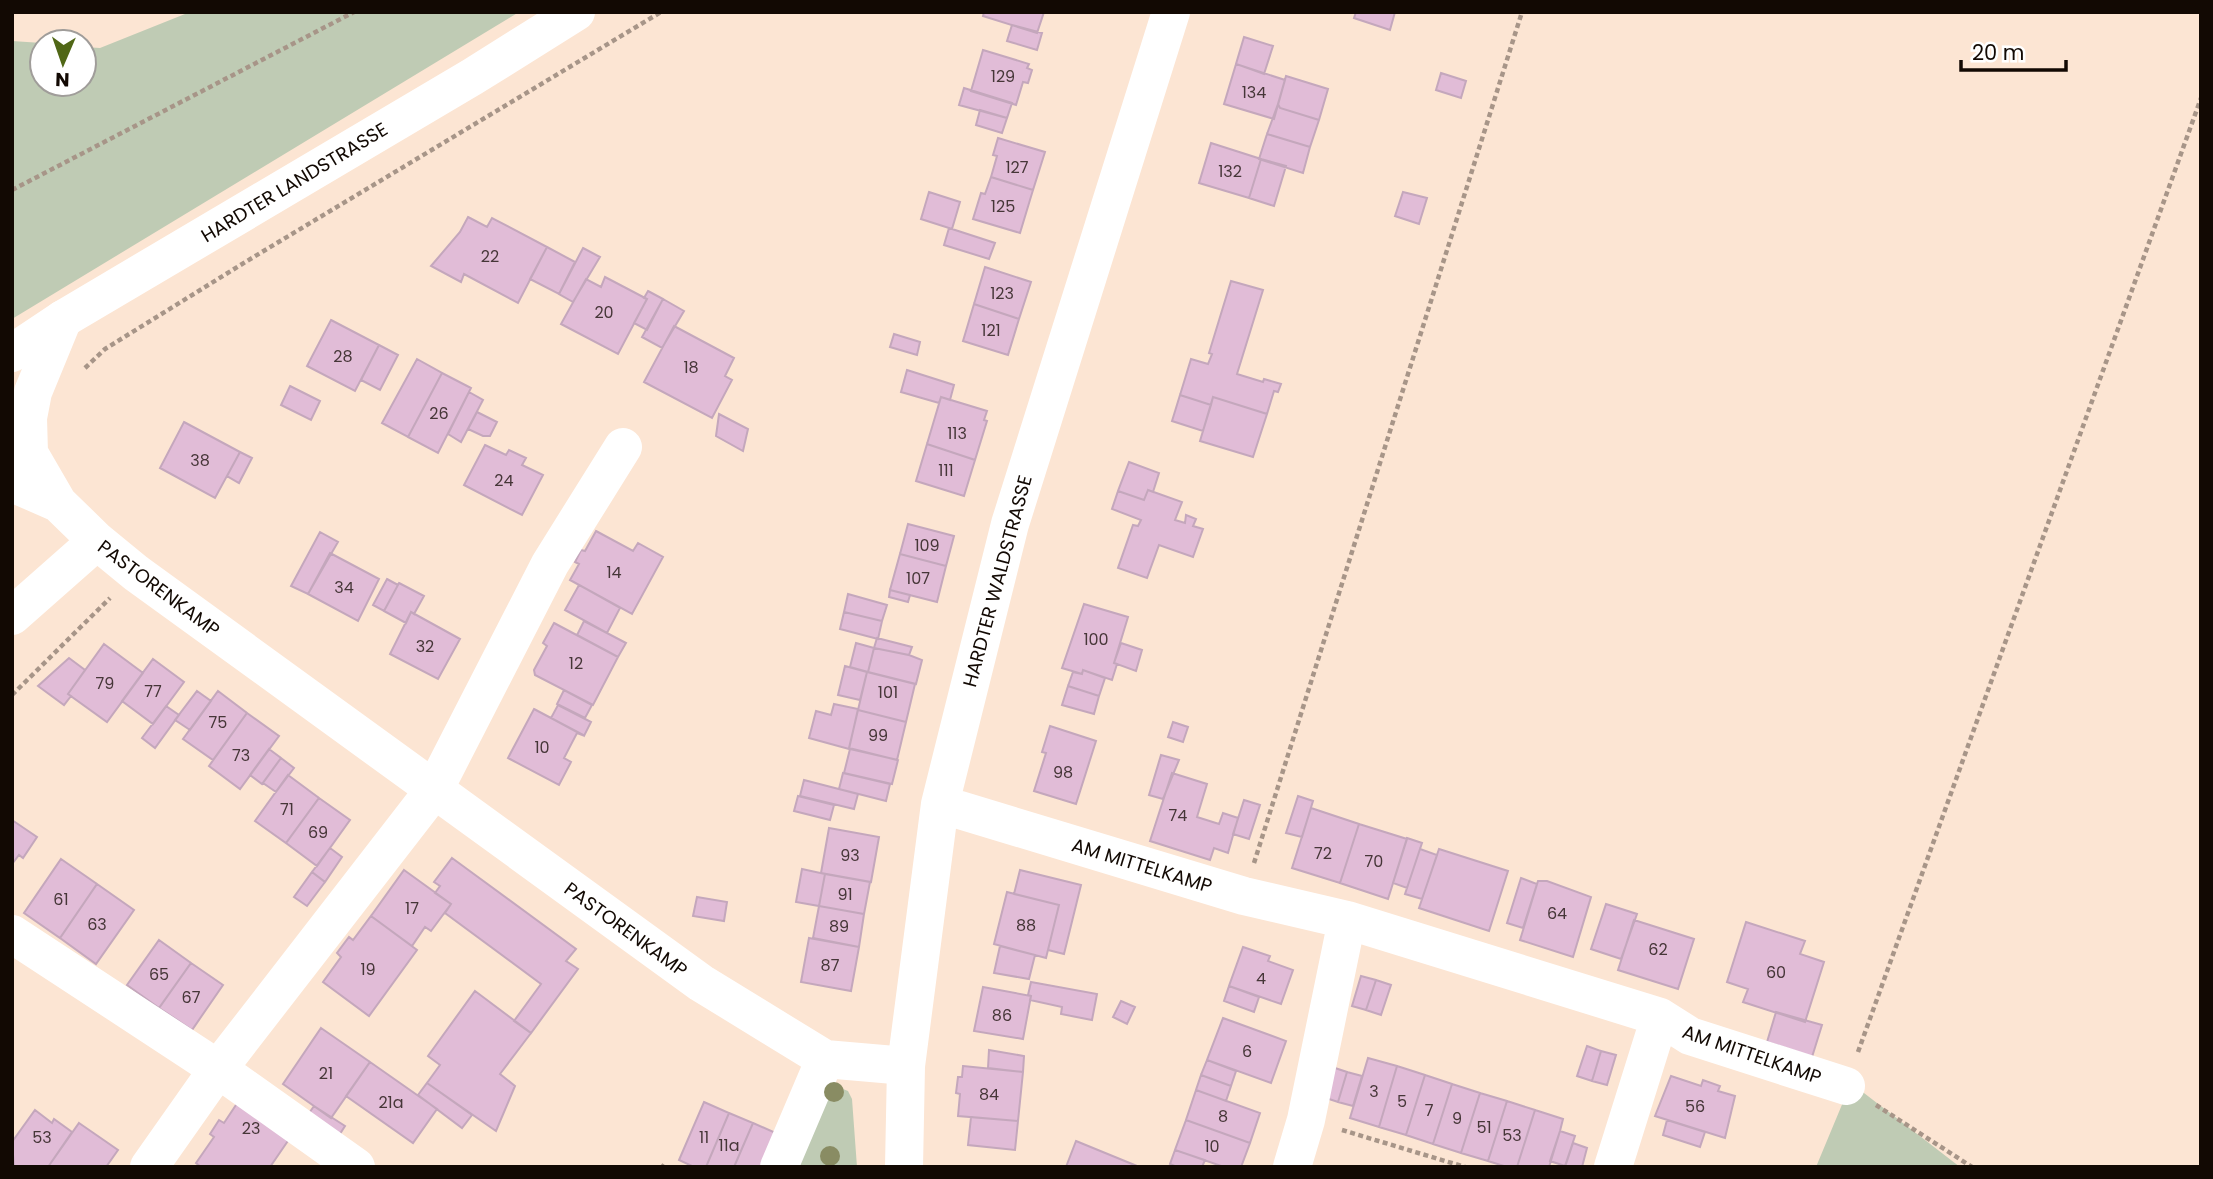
<svg xmlns="http://www.w3.org/2000/svg" width="2213" height="1179" viewBox="0 0 2213 1179" font-family="Poppins,sans-serif">
	<style>
		.green { fill: #bfcbb4 }
		.building { fill: #e1bcd7; stroke: #c4a7bc; stroke-width: 2 }
		.lines { fill: none; stroke-linecap: round; stroke-linejoin: round }
		.path { stroke: #a79588; stroke-width: 4.5; stroke-dasharray: 5 3.5; stroke-linecap: butt }
		.minor { stroke: #fff; stroke-width: 38 }
		.major { stroke: #fff; stroke-width: 38 }
		.tree { fill: #898c63 }
		.labels { text-anchor: middle; stroke-width: 5; stroke-linejoin: round; paint-order: stroke }
		.number-label { font-size: 16px; fill: #463638 }
		.street-label { font-size: 19px; fill: #120903; stroke: #fff }
	</style>
	<rect width="100%" height="100%" fill="#fce5d3"/>
	<!-- green -->
	<path class="green" d="M190,12H519L12,319V41L42,43V84H84V47L100,48Z
		M1851,1083L1960,1167H1816Z
		M838,1087L848,1091L852,1099L857,1167H794L829,1088Z"/>
	<!-- building -->
	<path class="building" d="M984,12H1044L1037,33L983,16Z
		M1356,12H1395L1390,30L1354,18Z
		M1012,25L1042,33L1037,50L1007,41Z
		M1244,37L1273,46L1264,74L1236,64Z
		M983,50L1029,64L1027,68L1032,70L1028,83L1023,82L1016,105L971,91Z
		M1236,64L1285,80L1274,119L1224,104Z
		M1441,73L1466,81L1461,98L1436,90Z
		M1286,76L1328,89L1319,120L1280,108L1278,104Z
		M964,88L1012,103L1007,118L959,105Z
		M1278,104L1280,108L1319,120L1310,147L1267,134Z
		M980,110L1007,118L1002,133L976,125Z
		M1267,134L1310,147L1303,173L1259,159Z
		M998,138L1045,152L1033,190L991,177L997,156L993,155Z
		M1211,143L1261,159L1249,198L1199,183Z
		M1261,159L1286,166L1274,206L1249,198Z
		M991,177L1033,190L1020,233L973,219L981,193L985,194Z
		M929,192L960,202L952,229L921,219Z
		M1403,192L1427,198L1419,224L1395,216Z
		M468,217L487,227L492,218L547,247L518,303L464,274L461,282L431,266L460,232Z
		M949,228L995,243L989,259L944,245Z
		M547,247L575,262L559,294L530,279Z
		M583,248L600,257L573,302L559,294Z
		M985,267L1031,282L1019,319L974,304Z
		M605,277L647,299L618,354L561,324L586,279L601,287Z
		M1231,281L1263,290L1237,374L1263,382L1264,379L1281,384L1278,392L1274,391L1267,414L1213,397L1211,405L1180,395L1191,359L1208,364L1212,354L1209,353Z
		M648,291L663,299L647,330L634,323L647,299L644,298Z
		M663,299L684,311L662,348L642,337Z
		M974,304L1019,319L1008,355L963,341Z
		M331,320L379,345L355,391L307,366Z
		M674,326L734,358L725,376L732,380L712,418L644,382Z
		M894,334L920,342L917,355L890,347Z
		M379,345L398,355L380,390L361,380Z
		M417,359L442,373L408,437L382,423Z
		M907,370L954,385L950,400L941,397L939,403L901,392Z
		M442,373L471,388L438,453L408,437Z
		M290,386L320,401L311,420L281,405Z
		M469,392L483,400L461,442L448,434Z
		M1180,395L1211,405L1203,431L1172,421Z
		M941,397L987,411L984,420L987,421L975,460L927,444Z
		M1213,397L1267,414L1253,457L1200,441Z
		M477,412L497,422L490,436H483L468,429Z
		M719,414L748,429L743,451L716,436Z
		M184,422L240,452L215,498L160,468Z
		M927,444L975,460L964,496L916,481Z
		M485,445L506,455L509,450L526,458L522,465L543,475L522,515L464,485Z
		M240,452L252,458L239,483L227,476Z
		M1129,462L1159,473L1153,492L1148,490L1144,500L1118,491Z
		M1148,490L1182,502L1175,520L1185,523L1186,515L1196,519L1193,526L1203,529L1193,557L1159,545L1147,578L1118,568L1133,525L1138,526L1141,520L1112,509L1118,491L1144,500Z
		M908,524L954,536L946,566L900,554Z
		M596,531L633,551L638,543L663,557L632,614L570,580L579,564L575,562L581,550L585,551Z
		M320,532L338,542L308,594L291,586Z
		M330,553L379,579L358,621L308,594Z
		M900,554L946,566L937,602L890,590Z
		M387,579L398,585L384,611L373,605Z
		M399,583L424,596L414,614L411,612L406,623L384,611Z
		M579,585L620,608L607,633L565,610Z
		M890,590L910,595L908,602L889,597Z
		M848,594L887,605L882,621L844,612Z
		M1084,604L1128,617L1114,663L1117,664L1112,680L1083,670L1082,674L1062,668Z
		M411,612L460,639L438,679L390,654Z
		M844,612L882,621L878,639L840,629Z
		M584,621L626,643L618,657L577,635Z
		M554,623L618,657L593,705L535,675L534,670L547,646L543,643Z
		M877,638L912,647L909,655L874,648Z
		M856,643L874,648L868,672L850,667Z
		M1121,643L1142,650L1136,671L1114,663Z
		M104,644L143,673L107,722L68,694Z
		M874,648L909,655L922,660L916,684L868,672Z
		M69,658L85,670L68,694L71,696L64,705L38,686Z
		M153,659L184,682L153,724L122,701Z
		M845,666L867,672L860,700L838,695Z
		M1083,670L1105,678L1099,696L1068,686L1073,672L1082,674Z
		M867,672L915,684L906,722L858,710Z
		M1068,686L1099,696L1094,714L1062,705Z
		M564,690L592,705L585,718L557,704Z
		M197,691L211,701L190,730L175,720Z
		M218,691L247,713L213,760L183,739Z
		M834,704L858,709L849,749L809,738L816,711L831,715Z
		M558,705L591,722L584,736L551,718Z
		M166,706L179,715L155,748L142,738Z
		M534,709L585,736L577,733L564,758L571,762L559,785L508,758Z
		M858,710L906,722L897,760L849,748Z
		M247,713L279,736L240,789L209,766Z
		M1173,722L1188,727L1183,742L1168,737Z
		M1050,726L1096,741L1076,804L1034,791L1046,753L1042,752Z
		M269,749L281,758L262,784L250,775Z
		M850,749L898,760L892,784L844,773Z
		M1161,755L1179,760L1163,799L1149,795Z
		M281,758L294,768L276,792L263,783Z
		M843,773L890,784L886,801L839,789Z
		M1172,773L1207,784L1197,817L1219,824L1223,813L1238,818L1228,853L1214,848L1210,860L1150,841Z
		M288,775L319,798L286,843L255,821Z
		M804,780L858,794L854,809L800,796Z
		M798,796L834,805L830,820L794,811Z
		M1298,796L1313,801L1302,837L1286,833Z
		M319,798L350,820L317,866L286,843Z
		M1244,800L1260,805L1249,839L1233,834Z
		M1311,808L1359,824L1340,883L1292,868Z
		M12,820L37,837L23,858L19,855L12,864Z
		M1359,824L1407,839L1388,899L1340,883Z
		M829,828L879,837L871,882L821,873Z
		M1407,838L1422,843L1407,888L1393,883Z
		M330,848L342,857L325,882L312,872Z
		M1420,849L1437,855L1422,899L1405,894Z
		M1439,849L1508,871L1489,931L1419,908Z
		M452,858L576,949L566,961L578,969L531,1033L514,1021L541,984L445,913L451,904L435,893L440,886L434,882Z
		M61,859L97,884L60,938L24,913Z
		M802,869L825,874L819,906L796,902Z
		M404,870L451,904L431,931L425,927L412,946L371,916Z
		M1020,870L1081,885L1064,954L1048,950L1059,905L1014,894Z
		M312,872L325,882L307,906L294,897Z
		M825,874L870,882L864,914L819,906Z
		M1521,878L1537,884L1523,928L1507,923Z
		M1538,881H1547L1591,897L1573,957L1520,940Z
		M97,884L134,910L96,964L60,938Z
		M1007,892L1059,905L1046,958L994,944Z
		M697,897L727,902L724,921L693,916Z
		M1606,904L1637,914L1621,959L1591,949Z
		M819,906L864,914L859,947L813,938Z
		M371,916L417,950L369,1016L323,982L341,957L337,953L349,937L353,940Z
		M1634,920L1694,939L1678,989L1618,970Z
		M1746,922L1805,941L1800,954L1824,962L1805,1022L1743,1002L1748,989L1727,982Z
		M809,938L859,947L851,991L801,982Z
		M159,940L191,963L159,1008L127,985Z
		M1000,946L1035,955L1029,979L994,973Z
		M1243,947L1270,956L1268,961L1293,970L1281,1004L1229,986Z
		M191,963L223,985L192,1030L159,1008Z
		M1361,976L1376,980L1366,1010L1352,1006Z
		M1376,980L1391,985L1381,1015L1366,1010Z
		M1031,982L1097,994L1092,1020L1061,1014L1062,1007L1030,1000L1031,996L1028,995Z
		M1229,986L1259,997L1254,1012L1224,1001Z
		M983,987L1031,996L1023,1039L974,1031Z
		M475,991L531,1033L500,1074L515,1086L496,1131L427,1083L440,1065L428,1056Z
		M1121,1001L1135,1007L1127,1024L1113,1017Z
		M1776,1012L1822,1025L1812,1057L1767,1042Z
		M1223,1018L1286,1041L1271,1083L1207,1060Z
		M321,1028L370,1062L331,1118L283,1084Z
		M1587,1046L1601,1051L1592,1081L1577,1076Z
		M989,1050L1024,1056L1023,1072L988,1068Z
		M1601,1051L1616,1055L1607,1085L1592,1081Z
		M1368,1058L1397,1066L1379,1127L1350,1118Z
		M1207,1060L1236,1071L1231,1086L1201,1075Z
		M370,1062L437,1109L413,1143L346,1096Z
		M963,1066L1023,1072L1018,1121L958,1116L960,1094L956,1093L958,1077H962Z
		M1397,1066L1425,1075L1406,1135L1379,1127Z
		M1332,1067L1347,1072L1338,1102L1323,1097Z
		M1347,1072L1362,1076L1353,1106L1338,1102Z
		M1201,1075L1231,1086L1226,1101L1196,1090Z
		M1425,1075L1452,1084L1433,1144L1406,1135Z
		M1671,1076L1701,1086L1703,1080L1720,1086L1718,1091L1735,1096L1725,1138L1655,1116Z
		M427,1083L472,1115L462,1128L418,1095Z
		M1452,1084L1480,1093L1461,1153L1433,1144Z
		M1196,1090L1260,1113L1250,1143L1186,1120Z
		M1480,1093L1507,1101L1488,1161L1461,1153Z
		M242,1096L294,1132L270,1167H201L196,1163L214,1137L210,1134L219,1120L224,1123Z
		M1507,1101L1535,1110L1517,1167H1507L1488,1161Z
		M704,1102L729,1113L706,1167H694L679,1160Z
		M314,1106L345,1126L336,1140L305,1119Z
		M35,1110L52,1123L54,1119L72,1132L48,1167H14L12,1142Z
		M1535,1110L1563,1119L1560,1131L1549,1167H1517Z
		M729,1113L753,1123L734,1167H706Z
		M971,1117L1018,1121L1015,1150L968,1145Z
		M1186,1120L1250,1143L1241,1167H1224L1175,1150Z
		M1667,1120L1705,1132L1700,1147L1663,1135Z
		M79,1123L118,1150L106,1167H48Z
		M753,1123L778,1134L764,1167H734Z
		M1560,1131L1575,1136L1565,1166L1550,1161Z
		M1076,1141L1137,1166V1167H1066Z
		M1573,1143L1587,1148L1582,1167H1565Z
		M1175,1150L1205,1160L1202,1167H1177L1170,1164Z"/>
	<g class="lines">
		<!-- path -->
		<path class="path" d="M12,190L354,12
			M85,368L105,349L247,261L661,12
			M12,695L110,598
			M1254,863L1522,12
			M1858,1052L2201,98
			M1876,1105L1972,1167
			M1342,1130L1465,1167
			M661,1165L664,1167"/>
		<!-- minor -->
		<path class="minor" d="M12,432L29,453L58,503L97,541L136,573L701,983L825,1059L906,1066
			M29,453L28,418L33,392L63,319
			M12,483L58,503
			M12,616L97,541
			M940,804L1244,896L1347,920L1660,1017L1690,1036L1846,1086
			M12,934L218,1069L356,1167
			M149,1167L218,1069L434,790L550,564L623,447
			M779,1167L825,1059
			M904,1167L906,1066L940,804L1010,524L1171,12
			M1292,1167L1306,1120L1347,920
			M1613,1167L1660,1017"/>
		<!-- major -->
		<path class="major" d="M12,353L63,319L472,77L576,12"/>
	</g>
	<!-- trees -->
	<g class="tree">
		<circle cx="834" cy="1092" r="10"/>
		<circle cx="830" cy="1156" r="10"/>
	</g>
	<g class="labels">
		<!-- number labels -->
		<g class="number-label">
			<text x="1003" y="82">129</text>
			<text x="1254" y="98">134</text>
			<text x="1017" y="173">127</text>
			<text x="1230" y="177">132</text>
			<text x="1003" y="212">125</text>
			<text x="490" y="262">22</text>
			<text x="1002" y="299">123</text>
			<text x="604" y="318">20</text>
			<text x="991" y="336">121</text>
			<text x="343" y="362">28</text>
			<text x="691" y="373">18</text>
			<text x="439" y="419">26</text>
			<text x="957" y="439">113</text>
			<text x="200" y="466">38</text>
			<text x="946" y="476">111</text>
			<text x="504" y="486">24</text>
			<text x="927" y="551">109</text>
			<text x="614" y="578">14</text>
			<text x="918" y="584">107</text>
			<text x="344" y="593">34</text>
			<text x="1096" y="645">100</text>
			<text x="425" y="652">32</text>
			<text x="576" y="669">12</text>
			<text x="105" y="689">79</text>
			<text x="153" y="697">77</text>
			<text x="888" y="698">101</text>
			<text x="218" y="728">75</text>
			<text x="878" y="741">99</text>
			<text x="542" y="753">10</text>
			<text x="241" y="761">73</text>
			<text x="1063" y="778">98</text>
			<text x="287" y="815">71</text>
			<text x="1178" y="821">74</text>
			<text x="318" y="838">69</text>
			<text x="1323" y="859">72</text>
			<text x="850" y="861">93</text>
			<text x="1374" y="867">70</text>
			<text x="845" y="900">91</text>
			<text x="61" y="905">61</text>
			<text x="412" y="914">17</text>
			<text x="1557" y="919">64</text>
			<text x="97" y="930">63</text>
			<text x="1026" y="931">88</text>
			<text x="839" y="932">89</text>
			<text x="1658" y="955">62</text>
			<text x="830" y="971">87</text>
			<text x="368" y="975">19</text>
			<text x="1776" y="978">60</text>
			<text x="159" y="980">65</text>
			<text x="1261" y="984">4</text>
			<text x="191" y="1003">67</text>
			<text x="1002" y="1021">86</text>
			<text x="1247" y="1057">6</text>
			<text x="326" y="1079">21</text>
			<text x="1374" y="1097">3</text>
			<text x="989" y="1100">84</text>
			<text x="1402" y="1107">5</text>
			<text x="391" y="1108">21a</text>
			<text x="1695" y="1112">56</text>
			<text x="1429" y="1116">7</text>
			<text x="1223" y="1122">8</text>
			<text x="1457" y="1124">9</text>
			<text x="1484" y="1133">51</text>
			<text x="251" y="1134">23</text>
			<text x="1512" y="1141">53</text>
			<text x="42" y="1143">53</text>
			<text x="704" y="1143">11</text>
			<text x="729" y="1151">11a</text>
			<text x="1212" y="1152">10</text>
		</g>
		<!-- street labels -->
		<g class="street-label">
			<text transform="translate(294 182) rotate(-31)" y="7">HARDTER LANDSTRASSE</text>
			<text transform="translate(997 581) rotate(-75)" y="7">HARDTER WALDSTRASSE</text>
			<text transform="translate(159 588) rotate(37)" y="7">PASTORENKAMP</text>
			<text transform="translate(1142 865) rotate(17)" y="7">AM MITTELKAMP</text>
			<text transform="translate(626 929) rotate(36)" y="7">PASTORENKAMP</text>
			<text transform="translate(1752 1054) rotate(19)" y="7">AM MITTELKAMP</text>
		</g>
	</g>
	<!-- border -->
	<rect width="2213" height="1179" fill="none" stroke="#120903" stroke-width="28"/>
	<!-- north arrow -->
	<g transform="translate(63 63) rotate(182)"><circle r="33" fill="#ffffff" stroke="#a09d9a" stroke-width="2"/>
	<path d="M0-5L12 26L0 18L-12 26Z" fill="#506716"/>
	<text y="-10" font-size="19" font-weight="bold" text-anchor="middle" fill="#120903">N</text>
	</g>
	<!-- scale -->
	<path d="M1961 60v10h105v-10" fill="none" stroke="#120903" stroke-width="3.5"/>
	<text x="1972" y="60" font-size="21" fill="#120903" stroke="#ffffff" stroke-width="5" paint-order="stroke">20 m</text>
</svg>
